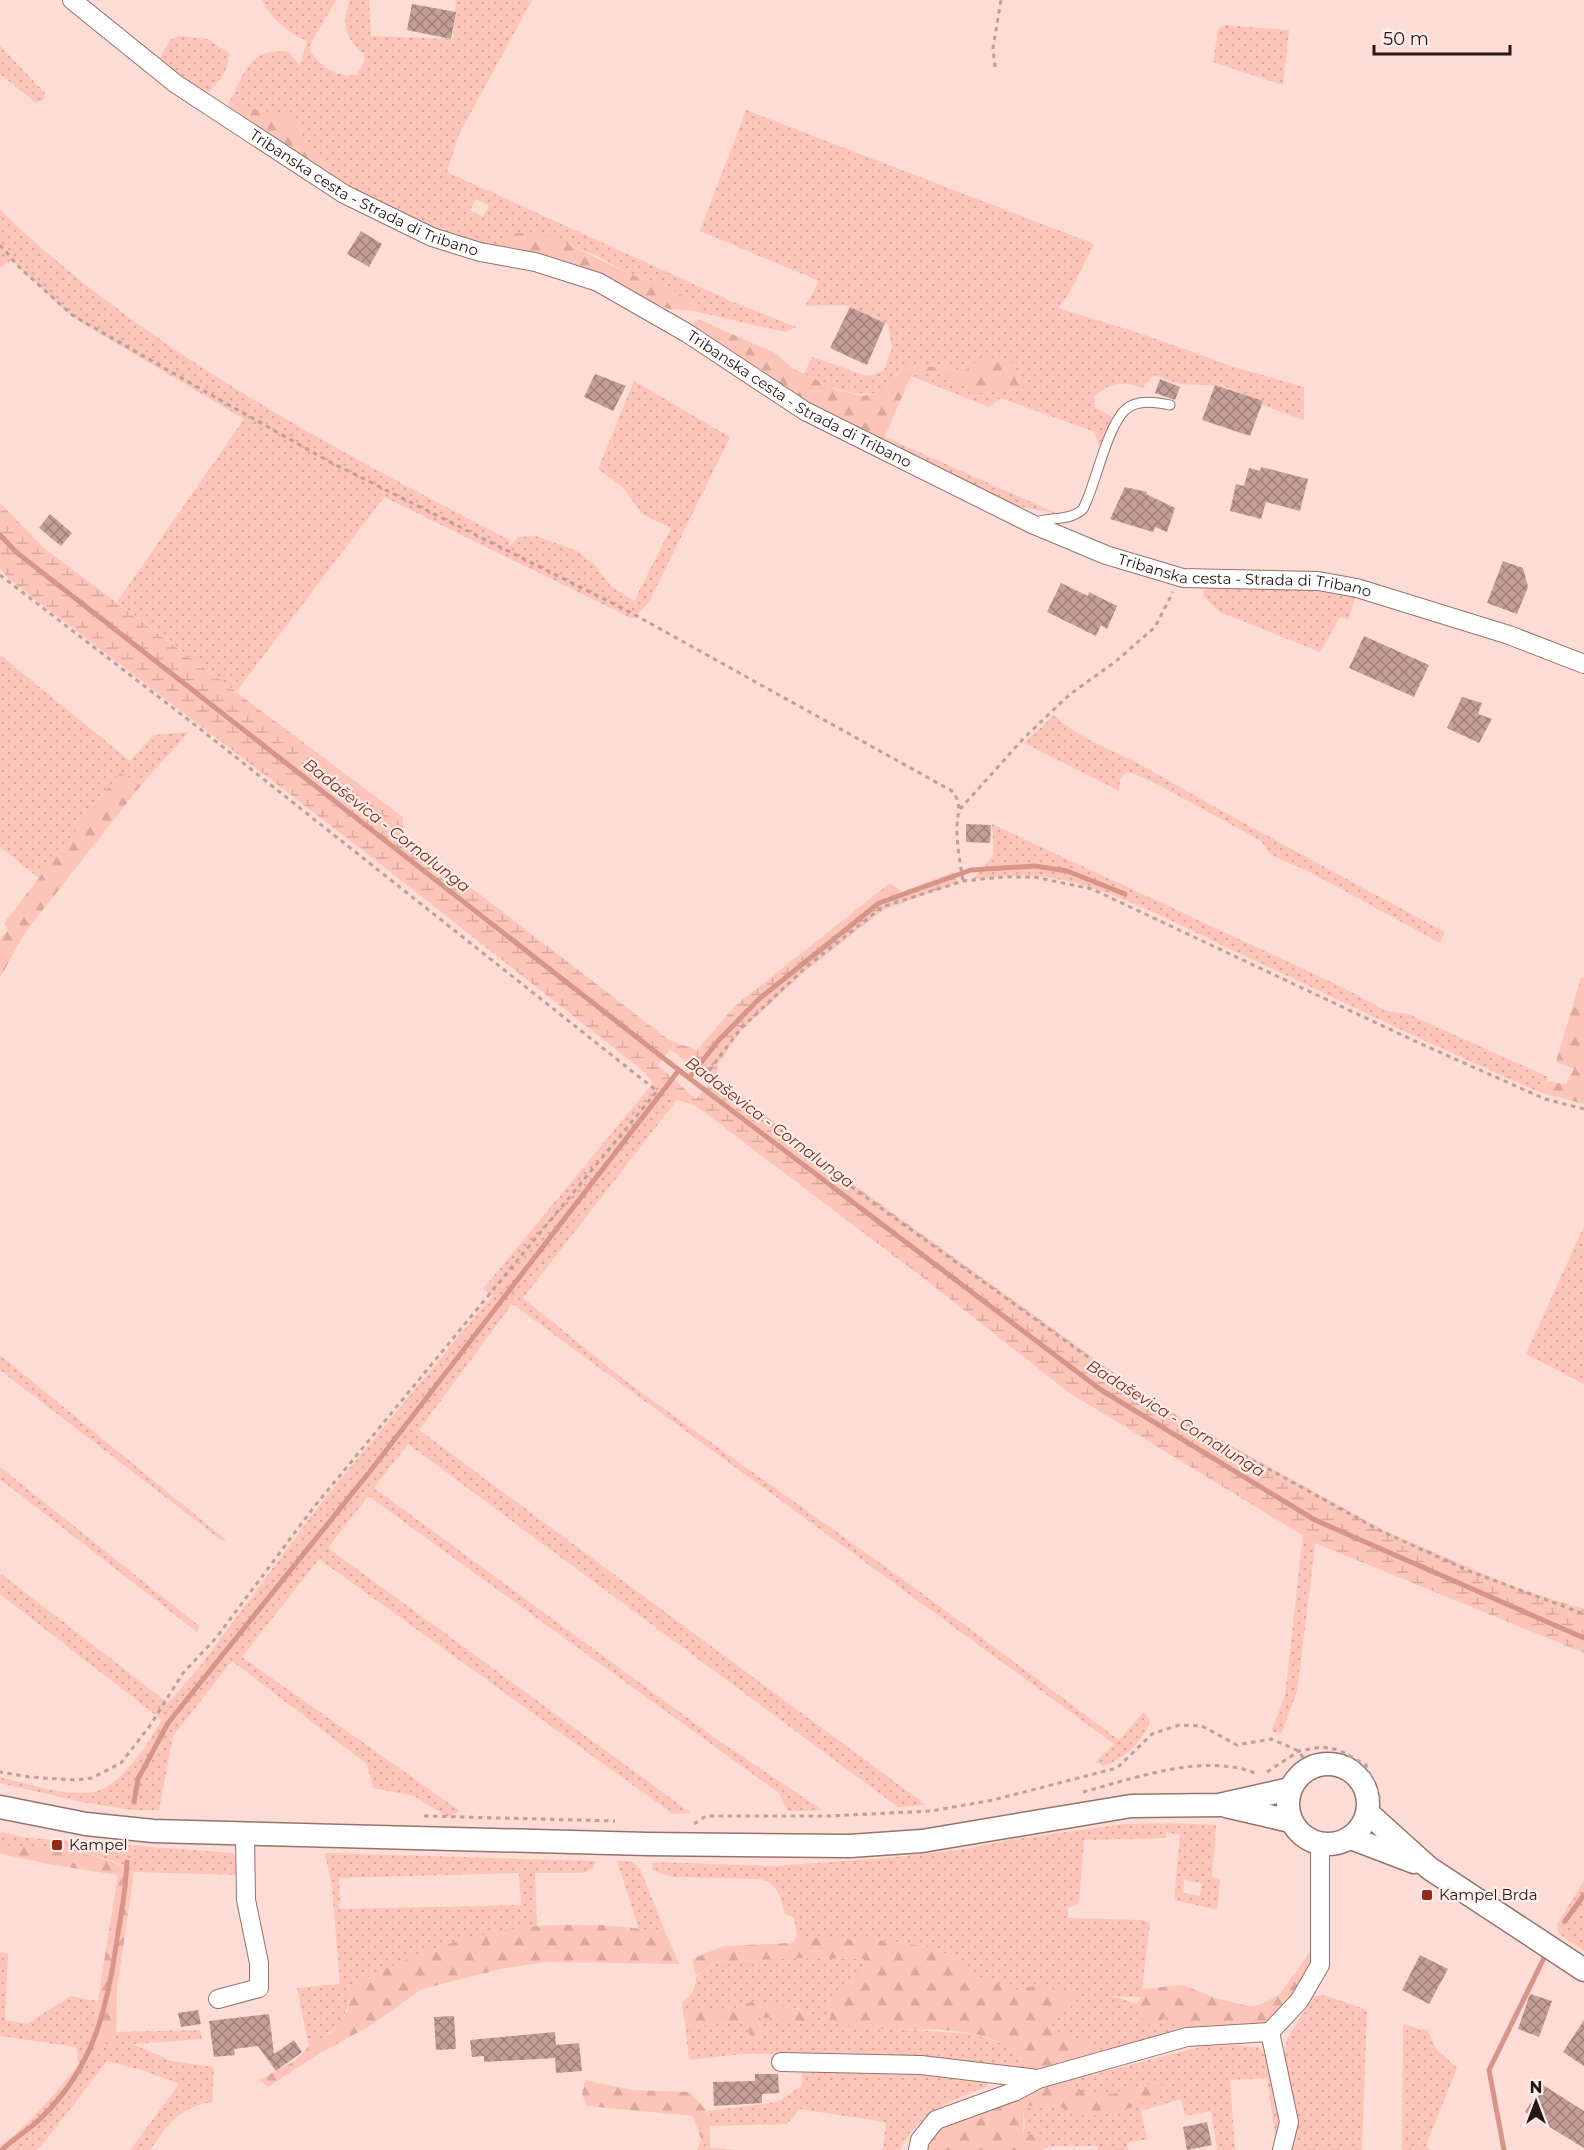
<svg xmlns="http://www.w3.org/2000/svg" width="1584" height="2150" viewBox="0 0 1584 2150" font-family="Montserrat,sans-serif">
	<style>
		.grass { fill: url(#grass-dots); fill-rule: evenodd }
		.forest { fill: url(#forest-firs) }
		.wetland { fill: url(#wetland-marsh); fill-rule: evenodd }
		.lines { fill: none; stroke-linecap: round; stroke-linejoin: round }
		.stream { stroke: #d69588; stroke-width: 5 }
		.building { fill: url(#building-cross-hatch) }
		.service-casing { stroke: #95736b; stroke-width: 11 }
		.minor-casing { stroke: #95736b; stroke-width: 20 }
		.tertiary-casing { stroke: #95736b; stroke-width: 25 }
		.path { stroke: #bba19b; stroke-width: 3; stroke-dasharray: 4.5 4.5; stroke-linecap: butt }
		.service { stroke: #fff; stroke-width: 9 }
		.minor { stroke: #fff; stroke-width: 18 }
		.tertiary { stroke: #fff; stroke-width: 22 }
		.poi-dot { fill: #952b19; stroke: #feeeea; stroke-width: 2 }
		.labels { text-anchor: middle; stroke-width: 4.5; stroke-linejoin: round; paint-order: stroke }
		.street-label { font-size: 15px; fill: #261815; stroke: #feeeea }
		.poi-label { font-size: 15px; fill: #261815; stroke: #feeeea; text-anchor: start }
		.water-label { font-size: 16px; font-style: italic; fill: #7c2f20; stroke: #feeeea }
	</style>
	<defs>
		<pattern id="grass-dots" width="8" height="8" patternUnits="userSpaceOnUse" patternTransform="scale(1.5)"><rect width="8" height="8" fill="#fdc5b9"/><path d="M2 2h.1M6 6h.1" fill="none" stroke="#d9a89e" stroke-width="1.8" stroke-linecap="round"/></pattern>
		<pattern id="forest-firs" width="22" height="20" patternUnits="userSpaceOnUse" patternTransform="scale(1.5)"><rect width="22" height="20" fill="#fdc5b9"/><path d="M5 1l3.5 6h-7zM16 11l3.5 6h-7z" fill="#d9a89e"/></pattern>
		<pattern id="wetland-marsh" width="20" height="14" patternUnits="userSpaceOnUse" patternTransform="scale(1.5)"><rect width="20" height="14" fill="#fdc5b9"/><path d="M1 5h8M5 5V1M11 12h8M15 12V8" fill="none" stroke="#d9a89e"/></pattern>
		<pattern id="building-cross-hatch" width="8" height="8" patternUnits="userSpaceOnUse" patternTransform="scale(1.5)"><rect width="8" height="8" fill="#c39e96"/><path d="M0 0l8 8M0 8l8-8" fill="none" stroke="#9e8079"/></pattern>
	</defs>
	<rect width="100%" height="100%" fill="#fcdcd5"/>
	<!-- grass -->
	<path class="grass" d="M262,0H336L309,47C314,64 341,80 357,74L364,63V54C345,39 341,23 350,0H369L371,36L453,39L456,0H532L458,136L447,172L731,301L796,327L785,332L694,311L697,303L666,286L630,274L597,256L544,235C532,239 517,249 505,250C467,253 363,196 330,174C332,155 314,153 305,140C300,134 297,125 293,118L229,103C246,72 248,47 289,52L300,66L307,41C288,33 271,19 262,0ZM476,199L489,206L483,217L470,210Z
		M1223,25L1289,30L1283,85L1213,62L1218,30Z
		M179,36L207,39L229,53C229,72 219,82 206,95L158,61L170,40Z
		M0,46L45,93L43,100L36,103L0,74Z
		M746,110L1094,244L1068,295L1058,308L1142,334L1234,367L1304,387V420L1268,407L1224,386L1180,384L1154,375L1142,388C1123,381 1109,382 1094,397L1095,407L1112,417L1100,448L1095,432L1001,398L989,407L911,376L931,371L982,393L1022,389C995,380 924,354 898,373C893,377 888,386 884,392C851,398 833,388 804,374L812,357L867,376L884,371L892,348L888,324L845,305L805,306L819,281L700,231Z
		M0,210C147,352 330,446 509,540V547L518,537L536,536L577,551L595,565L611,586L634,601L671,528L642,514L623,487L598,469L634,381L730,437L649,602L633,619L384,497L236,692L117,602L244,419L82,323L66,311L11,260L0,268Z
		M885,437L1058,514L1008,504L881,445Z
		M1280,587L1313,589L1356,596L1348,620L1340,617L1320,652L1220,612L1203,596L1204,590L1209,588Z
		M0,655L130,761L154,735L189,732L141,785L120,774L39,878L0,847Z
		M1054,715C1080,740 1117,751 1148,769C1246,825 1345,878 1445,932L1440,943L1310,872L1271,855L1261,841L1150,780L1128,772L1120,778L1119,791L1024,743Z
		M992,824L1342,987L1386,1011L1408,1014L1548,1077L1542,1093C1437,1048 1335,998 1232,950C1176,923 1108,886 1046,877C1022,874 997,877 973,879L994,854Z
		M653,1083L677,1100L523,1298L632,1386L915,1588L1119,1740L1144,1712L1150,1720C1146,1739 1122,1760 1104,1766L1096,1762L1114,1744L512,1304L419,1430L926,1805L898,1807L408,1444L374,1488L718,1740L822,1810L788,1811L779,1793L368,1496L328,1548L691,1813L673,1814L319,1559L242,1657L460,1811L448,1817L414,1796L373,1788L367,1764L232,1661L173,1736L159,1810H132L82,1802L0,1783V1777C24,1783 72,1799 97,1791C123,1783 148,1743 162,1720L0,1594V1573L168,1703L198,1669L321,1503L492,1296L483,1289Z
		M1584,1226V1384L1526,1354Z
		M0,1355L225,1539L224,1542L0,1370Z
		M0,1467L199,1626L198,1633L0,1479Z
		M1303,1535L1315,1543L1313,1563L1297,1691L1281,1734L1271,1731L1285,1696Z
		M1171,1823L1216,1825L1212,1876L1220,1880L1217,1910L1174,1900L1180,1835L1166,1832V1838L1084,1840L1079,1903L1068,1908V1918L1142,1920L1150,1923L1141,1997L1111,1996L1137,2004L1136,2006L1145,2023L1154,2026L1167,2016L1187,2027L1095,2054L1084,2041L1050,2030L1055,2014L1070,2009L1076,1993L1054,1990L1037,1985L1017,1990L969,1973L951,1956L934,1948L890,1941L797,1937L794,1918L785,1914C781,1899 779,1885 762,1879L672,1877L652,1870L653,1862L774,1866L887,1858L967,1849L1008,1840L1124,1824ZM1184,1879L1202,1884L1200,1896L1183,1893Z
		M0,1832L28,1838L234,1853L240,1875L134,1872L114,1861L81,1852L2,1846V1854L0,1853Z
		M325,1853L596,1861L593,1868L583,1873H535L537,1926C472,1937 409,1954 351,1987C347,2022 338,2028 309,2046L297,1988L340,1984L332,1887ZM519,1873L521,1905L340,1909L339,1878Z
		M617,1861H631L640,1869L665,1931L639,1929Z
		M1584,1881V1951L1559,1934L1557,1924Z
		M0,1952L8,1954L5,2020L27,2024L71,1996L97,2001L91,2043L116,2045V2032L200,2030L202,2039L133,2044L171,2061L212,2067L214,2070L212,2102C181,2106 167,2125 150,2150H130L179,2084L145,2071L107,2061L47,2139L36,2150H0V2146C31,2124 55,2093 79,2064L76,2047L0,2036Z
		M795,1958L864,1959L862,1975L834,1992L882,2028L973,2034L1000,2043L1016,2052L1032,2072L771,2054H742L689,2060L685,2024L687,2027L747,2021L751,2042H759L761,2035L758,2017L804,2009L771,2006L753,2001L735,2008L683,2012L682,2002C692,1995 696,1990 696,1977L715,1962Z
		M1324,1995L1367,2010L1362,2150H1290L1284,2057L1287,2039L1314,1996Z
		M1403,2023L1421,2030L1427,2029L1436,2049L1457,2068L1426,2145L1429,2150H1402Z
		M1236,2045L1260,2048L1268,2060L1282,2131L1277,2149L1267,2078L1230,2080L1235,2150H1214L1217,2149L1211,2111L1185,2116L1181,2099L1141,2111L1147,2139L1127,2143L1128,2150H1098V2146H1049L1042,2136L1023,2135L1025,2126L1023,2107C1036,2105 1047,2103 1060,2107C1068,2109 1075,2114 1083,2115C1114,2118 1136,2098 1159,2082L1112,2094H1087L1067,2081L1204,2046Z
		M944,2071L988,2079V2086C952,2100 917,2113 900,2150H883L886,2122L799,2109L787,2124L710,2126L708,2111L777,2102L802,2086V2072Z
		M710,2134V2148L739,2150H697L701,2139Z"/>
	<!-- forest -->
	<path class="forest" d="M229,103L293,118C297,125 300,134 305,140C314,153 332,155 330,174L227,109Z
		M523,233L544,234L567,244L630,274L666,286L697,303L694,311L669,309L506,250L502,241L508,234Z
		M698,319L775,353L792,368L837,390L862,396L884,392C888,386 893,377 899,373C916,361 947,369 965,371L983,356L1017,364L1016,372L1026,380L1022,389L982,393L931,371L911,376L881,445L815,410L691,327Z
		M120,773L141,785L24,934L0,978V939L8,930L4,923Z
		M1581,977L1584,978V1104L1542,1093L1547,1081L1566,1084L1574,1069L1556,1062Z
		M2,1845C48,1849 93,1849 134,1872L117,1989L116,2045L91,2043L118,1875L53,1865L2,1854Z
		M600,1925L665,1931L679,1964L546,1962L501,1969L422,1989L371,2025L312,2058L268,2087L259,2080L295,2061L309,2046L332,2032L348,2011L351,1987C407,1955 475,1931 540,1926C560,1924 580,1926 600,1925Z
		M797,1937L890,1941L934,1948L951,1956L969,1973L1017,1990L1037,1985L1054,1990L1076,1993L1070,2010L1055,2014L1050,2029L1084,2041L1095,2054L1032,2072C1026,2065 1021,2056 1014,2051C969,2019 907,2034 857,2027C848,2026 839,2022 831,2019L829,2005L834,1992L862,1975L864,1959L795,1958L715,1962L699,1974H695L692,1959L723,1946L791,1943Z
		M1312,1949C1314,1975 1292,2009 1270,2022C1263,2026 1196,2029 1187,2027C1180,2026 1173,2020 1167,2016L1154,2026L1145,2023L1135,2006L1141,1997L1142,1989L1183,1985L1215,1998L1248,2006L1259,2005L1279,1995Z
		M753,2001C776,2008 798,2004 818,2019L806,2022L758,2017L761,2035L759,2042H751L747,2021L686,2027L683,2012L735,2008Z
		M585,2080L632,2090L690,2092C706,2112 710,2107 710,2134L701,2139L693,2116L587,2106L582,2094Z
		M1067,2081L1087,2094H1112L1160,2082L1165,2092C1148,2105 1103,2118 1082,2115C1074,2114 1067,2109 1060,2107C1047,2103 1036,2105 1023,2107V2134L1042,2136L1049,2146L1043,2150H926C929,2142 935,2133 943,2127C964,2113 1040,2087 1067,2081Z"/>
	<!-- wetland -->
	<path class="wetland" d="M0,503L45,549L403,817V835L669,1040L697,1050L737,1004L890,883L902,892L953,872L957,883L883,910L802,974L742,1030L718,1064L717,1076L840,1175L1160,1406L1383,1530L1516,1588L1584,1609V1653L1315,1543L1068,1392L926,1280L700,1109C691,1103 686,1103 677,1100C664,1096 651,1081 643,1071L347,838L10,580L0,569ZM670,1049L710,1082L696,1099L658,1065Z"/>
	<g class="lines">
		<!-- stream -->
		<path class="stream" d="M0,535L16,552L689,1078L1101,1390L1315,1520L1584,1638
			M689,1078L718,1041L759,999L879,903L971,870L1035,866L1067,871L1125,894
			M134,1802L138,1779L168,1723L371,1470L679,1070
			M1565,1921L1584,1895
			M2,2150C14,2138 29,2130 41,2118C94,2067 107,2009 117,1940C121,1914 126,1889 127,1862
			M1504,2150L1489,2070L1546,1954"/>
	</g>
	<!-- building -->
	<path class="building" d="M412,4L456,12L451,39L407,30Z
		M361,231L382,244L369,267L347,254Z
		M850,307L885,323L867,365L830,348Z
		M595,374L626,386L613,411L584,397Z
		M1160,379L1180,387L1175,400L1155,393Z
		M1215,385L1263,401L1250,436L1202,420Z
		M1261,467L1308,479L1300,511L1266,502L1261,519L1230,511L1236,484L1244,486L1249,468L1260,471Z
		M1125,487L1147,492L1146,494L1175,508L1167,532L1155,527L1153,532L1110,519Z
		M50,514L72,533L61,546L39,528Z
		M1503,561L1523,568L1528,587L1517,614L1487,603Z
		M1061,583L1088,596L1089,592L1117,606L1107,629L1101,625L1096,636L1047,612Z
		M1364,636L1429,665L1414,697L1349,668Z
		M1462,697L1482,703L1478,714L1492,719L1479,743L1447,728Z
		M966,824L991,825L990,843L966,842Z
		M1420,1955L1448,1969L1429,2004L1402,1990Z
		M1530,1994L1552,2001L1539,2037L1518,2029Z
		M198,2010L201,2024L181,2027L178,2013Z
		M269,2014L274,2054L294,2040L302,2052L276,2071L258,2046L234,2049L235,2055L214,2057L209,2021Z
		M454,2016L456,2049L436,2050L434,2017Z
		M1584,2020V2066L1563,2052Z
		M555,2032L556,2045L579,2043L582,2071L556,2073L555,2058L484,2062V2056L472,2057L470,2040Z
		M755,2074H778L779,2093L762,2094V2103L714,2106L713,2082L755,2081Z
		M1543,2085L1584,2111V2148L1525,2112Z
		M1207,2122L1212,2145L1187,2150L1183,2127Z"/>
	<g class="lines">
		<!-- service casing -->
		<g class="service-casing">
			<path id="service" d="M1034,523C1051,516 1069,522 1083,509C1096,484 1106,429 1125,410C1136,399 1157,402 1170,405"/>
		</g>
		<!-- minor casing -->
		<g class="minor-casing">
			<g id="minor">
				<path id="s1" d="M72,0L176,84L344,194L432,237L480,252L535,262L598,282L687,333L805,411L1032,524L1106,555L1183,578L1318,581L1357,588L1509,635L1584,664"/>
				<path d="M218,1999L259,1988V1963L246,1900L245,1834"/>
				<path d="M1270,2032L1289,2122L1282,2150"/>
				<path d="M781,2062L921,2065L1038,2079"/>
				<path d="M918,2150L920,2140L936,2120L1016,2091L1038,2079L1187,2037L1270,2032L1299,2001L1320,1965V1844"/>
			</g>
		</g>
		<!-- tertiary casing -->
		<g class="tertiary-casing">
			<path id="tertiary" d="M1288 1804a40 40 0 1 1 80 0a40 40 0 1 1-80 0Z
				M1226,1806L1290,1821
				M0,1807L86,1824L153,1831L647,1844L850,1846L922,1841L1131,1806L1219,1805L1290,1789
				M1368,1813L1429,1868L1584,1970
				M1351,1838L1414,1862"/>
		</g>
		<!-- path -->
		<path class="path" d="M995,67L993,48L1001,0
			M0,245L19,267L72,315L206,392L332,463L626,610L952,791C963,804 957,812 957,828C957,845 960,864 963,881
			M0,575L199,728L657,1091L314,1507L216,1638L183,1673L149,1727L121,1763L92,1778L76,1780L29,1777L0,1772
			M960,809L1024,738L1069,695L1115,662L1155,627L1173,592
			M1584,1109L1545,1099L1419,1043L1092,889L1034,877H1003L963,881L882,907L804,969L741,1028L708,1072L849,1185L1160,1409L1377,1529L1469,1571L1584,1614
			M1267,1772L1299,1751L1322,1747L1339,1750L1366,1765L1380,1798
			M1083,1792C1136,1778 1204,1752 1258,1774
			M424,1816L615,1821
			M694,1824L706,1816H829L931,1811L993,1800L1117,1768L1152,1734L1179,1725L1202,1726L1237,1745L1271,1739L1299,1751L1309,1768"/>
		<!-- service -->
		<use href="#service" class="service"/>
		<!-- minor -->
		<use href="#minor" class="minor"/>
		<!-- tertiary -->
		<use href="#tertiary" class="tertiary"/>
	</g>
	<!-- markers -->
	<g class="poi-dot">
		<rect x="51" y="1839" width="12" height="12" rx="3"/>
		<rect x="1421" y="1889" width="12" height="12" rx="3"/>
	</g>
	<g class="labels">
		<!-- street labels -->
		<g class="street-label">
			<text dy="5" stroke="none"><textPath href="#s1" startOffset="352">Tribanska cesta - Strada di Tribano</textPath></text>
			<text dy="5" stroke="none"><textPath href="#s1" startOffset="838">Tribanska cesta - Strada di Tribano</textPath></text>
			<text dy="5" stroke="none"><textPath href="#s1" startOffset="1324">Tribanska cesta - Strada di Tribano</textPath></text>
		</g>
		<!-- poi labels -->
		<g class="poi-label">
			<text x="69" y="1850">Kampel</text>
			<text x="1439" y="1900">Kampel Brda</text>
		</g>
		<!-- water labels -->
		<g class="water-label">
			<text transform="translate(387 825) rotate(38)" y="6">Badaševica - Cornalunga</text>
			<text transform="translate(770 1122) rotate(37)" y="6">Badaševica - Cornalunga</text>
			<text transform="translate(1176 1418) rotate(32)" y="6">Badaševica - Cornalunga</text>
		</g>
	</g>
	<!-- north arrow -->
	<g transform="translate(1536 2102)" stroke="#feeeea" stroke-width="4.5" paint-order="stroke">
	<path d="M0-4.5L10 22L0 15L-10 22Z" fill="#261815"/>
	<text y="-9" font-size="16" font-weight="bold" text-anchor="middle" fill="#261815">N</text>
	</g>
	<!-- scale -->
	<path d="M1374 45v9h136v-9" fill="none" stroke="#261815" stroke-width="3"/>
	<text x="1383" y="45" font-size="18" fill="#261815" stroke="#feeeea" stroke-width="4.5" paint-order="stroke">50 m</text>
</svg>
